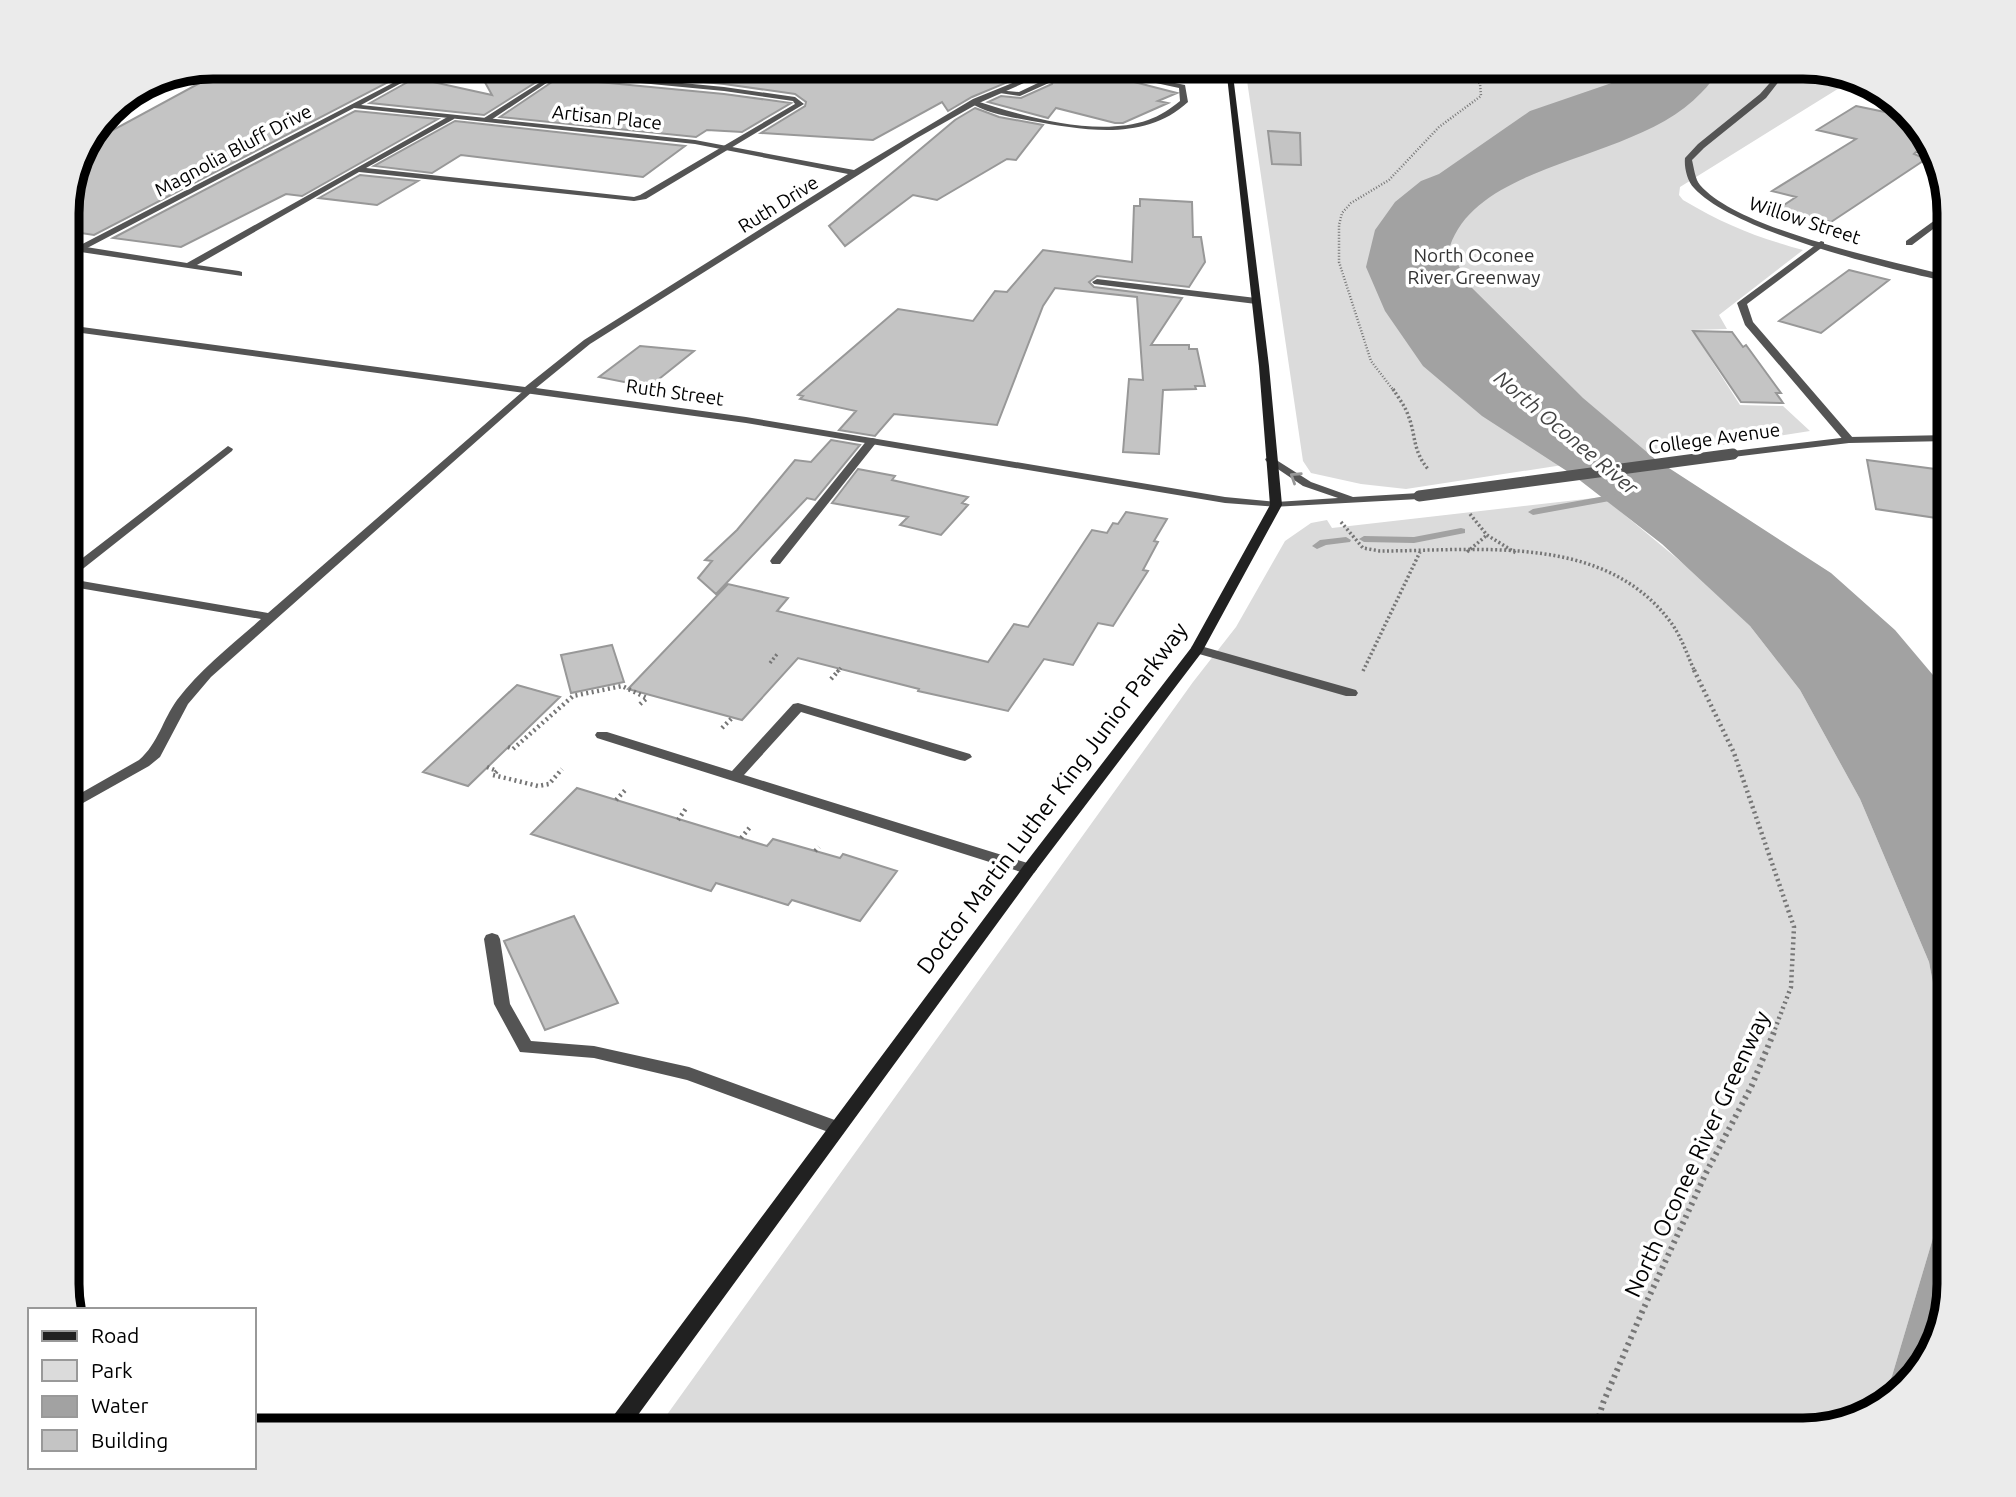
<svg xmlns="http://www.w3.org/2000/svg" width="2016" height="1497" viewBox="0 0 2016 1497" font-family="Ubuntu,sans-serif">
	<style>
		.green { fill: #dbdbdb }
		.water { fill: #a2a2a2 }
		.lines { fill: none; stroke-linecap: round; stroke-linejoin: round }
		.stream { fill: #a2a2a2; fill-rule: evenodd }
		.building { fill: #c4c4c4; stroke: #989898; stroke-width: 2 }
		.path-far3 { stroke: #767676; stroke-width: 2.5; stroke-dasharray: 1 2; stroke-linecap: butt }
		.path-far2 { stroke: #767676; stroke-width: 3.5; stroke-dasharray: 2 2.5; stroke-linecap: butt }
		.path-far1 { stroke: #767676; stroke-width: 4.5; stroke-dasharray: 2 3.5; stroke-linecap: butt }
		.path { stroke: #767676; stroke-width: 6; stroke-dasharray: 2.5 4.5; stroke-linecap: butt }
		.service { fill: #545454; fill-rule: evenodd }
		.minor { fill: #545454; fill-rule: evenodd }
		.tertiary { fill: #545454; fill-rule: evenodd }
		.secondary { fill: #212121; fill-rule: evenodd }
		.tertiary-bridge { stroke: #545454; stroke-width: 11 }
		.oneway { stroke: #989898 }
		.labels { text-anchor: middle; stroke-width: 7; stroke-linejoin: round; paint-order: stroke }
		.far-street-label { font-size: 19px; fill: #000; stroke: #fff }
		.far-park-label { font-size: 19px; fill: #323232; stroke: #fff }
		.far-water-label { font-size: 21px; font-style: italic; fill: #434343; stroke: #fff }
		.street-label { font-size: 23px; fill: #000; stroke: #fff }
		.rim { fill: none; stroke: #000; stroke-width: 9 }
	</style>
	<rect width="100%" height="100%" fill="#fff"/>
	<!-- green -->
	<path class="green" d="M1245,67H1804L1849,82L1680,187L1679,195L1683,200C1725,225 1756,237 1803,250L1719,315L1727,329L1692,330L1740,405L1783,406L1810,431L1652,456L1647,452L1406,489L1361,484L1311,473L1303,461Z
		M1603,497L1691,570L1750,626L1800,690L1860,799L1929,962L1949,1068V1184L1892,1376L1877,1408L1868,1415L1803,1430H656L1193,682L1236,627L1285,541L1311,523L1327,520L1332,528Z"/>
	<!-- water -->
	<path class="water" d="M1644,67H1718C1716,77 1708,86 1701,93C1637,162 1480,159 1450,246L1466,282L1583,398L1655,459L1831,573L1895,630L1949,694V1068L1929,962L1860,799L1800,690L1750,626L1662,544L1573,475L1482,416L1423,366L1385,311L1366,267L1375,230L1395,202L1421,181L1439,174L1530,111L1632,76Z
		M1949,1184V1285L1920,1373L1877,1408L1892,1376Z"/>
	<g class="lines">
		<!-- stream -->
		<path class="stream" d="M1622,493L1627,496L1626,498L1533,515L1528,512L1533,509Z
			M1461,528L1465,529V533L1414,543L1364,542L1359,539L1364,536L1414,537Z
			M1346,537L1351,540L1350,542L1326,545L1317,549L1312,546L1320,540Z"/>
	</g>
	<!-- building -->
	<path class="building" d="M231,66H361L402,75L94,235L67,231V203L80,156L100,144L89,143Z
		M476,66H903L905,70L934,77L940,71L926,66H1046L972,97L948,111L942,102L873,140L761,133L805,106L806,102L795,94L724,84L567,69L546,76L484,115L370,103L415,78L492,95Z
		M1062,66H1072L1177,93L1158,101L1168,103L1123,123H1115L1056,108L1048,118L988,102L1001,96L1021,98L1052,84L1053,81L1044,77Z
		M567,79L724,94L791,103L742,132L707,130L696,137L500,117L552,82Z
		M1856,106L1909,117L1928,140L1914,154L1926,159L1831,222L1778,209L1796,197L1772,191L1856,139L1817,130Z
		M975,108L999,117L1043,125L1016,160L1007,159L937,200L913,195L845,246L829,226L955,120Z
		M355,111L438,119L302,196L286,194L181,247L113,238Z
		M455,121L685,146L643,177L461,155L432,173L374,166Z
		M1268,131L1300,133L1301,165L1272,164Z
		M360,175L418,181L377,205L319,198Z
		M1140,199L1192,202L1193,237H1201L1205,262L1189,287L1097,276L1089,282L1094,287L1182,298L1151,345H1189V349H1197L1205,386H1195L1196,389L1163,390L1159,454L1123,452L1129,379L1143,380L1137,297L1055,288L1043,306L997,425L894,414L875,436L839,430L856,411L800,399L803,396L798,395L898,309L973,321L995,291L1007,292L1043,250L1132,262L1134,206H1140Z
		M1849,270L1889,280L1821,333L1779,321Z
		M1693,331L1732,332L1743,347L1746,345L1781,393H1776L1783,403L1741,402Z
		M640,346L694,351L649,387L599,377Z
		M831,440L860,445L815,500L807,498L716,594L698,578L712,561L705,560L737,530L795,460L811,462Z
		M1867,460L1950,471V520L1876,509Z
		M858,469L895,476L892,480L968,497L962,503L968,505L941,535L900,525L908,517L832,503Z
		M1126,512L1167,519L1154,541L1158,542L1143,570L1148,571L1113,626L1098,623L1073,665L1044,659L1008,711L918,691L919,689L798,658L742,720L628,689L728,584L788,598L777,611L988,662L1014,624L1028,627L1092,530L1107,533L1113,523L1118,524Z
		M612,645L624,682L571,693L561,655Z
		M517,685L560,697L468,786L423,772Z
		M577,788L767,846L773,839L840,858L843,854L897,871L860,921L792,900L788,905L716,883L711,891L531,834Z
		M574,916L618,1003L545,1030L504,941Z"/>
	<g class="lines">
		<!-- path-far3 -->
		<path class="path-far3" d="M1394,391L1371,361L1339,262V225L1342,213L1351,203L1389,180L1439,127L1481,96L1480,84L1467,67"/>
		<!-- path-far2 -->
		<path class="path-far2" d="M1393,389C1398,397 1405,406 1408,415C1416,434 1412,450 1428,469
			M1470,514L1487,535L1516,553
			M1341,522L1363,548L1380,551C1478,551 1606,532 1672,624C1682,638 1688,657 1695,672
			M1467,552L1487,535
			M770,663L778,653
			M1363,671L1420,552
			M837,672L841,668"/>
		<!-- path-far1 -->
		<path class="path-far1" d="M1694,670L1734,753L1794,927L1791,987L1773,1034
			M831,679L839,670
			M722,728L732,718
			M508,747L513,749L573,696L622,686L647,698L639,705
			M487,767L497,771L493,775L538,786L549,784L562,769
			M616,800L627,788
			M678,820L687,807
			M741,838L751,826
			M815,851L819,847"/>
		<!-- path -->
		<path class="path" d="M1595,1430L1603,1403L1642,1312L1706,1173L1752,1085L1774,1032"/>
		<!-- service -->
		<path class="service" d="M906,67H917L938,72L935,74Z
			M1082,67H1093L1185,85L1188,102C1145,142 1084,130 1032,121C1011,117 987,114 969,102L973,100C1022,116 1097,138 1148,120C1160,116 1170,109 1180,101L1179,88Z
			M567,72L724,87L795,97L804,104L646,199L634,201L359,172L197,265L239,271L242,272V276L67,250V244L187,263L451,115L455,117L454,119L366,168L634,197L640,195L795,104L793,101L724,91L567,76L551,80L488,122L481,120L547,78Z
			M1032,76L1051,82L1020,96L993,92L997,90L1019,92L1040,82L1030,79Z
			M1930,142L1933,147L1926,152L1936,154L1937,159L1916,153Z
			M1949,210V217L1912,245H1906V241Z
			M1821,241L1824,242V246L1747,304L1753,322L1853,438L1854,440L1849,443L1845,442L1745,325L1737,303Z
			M1097,279L1256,298L1261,301L1256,304L1094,284L1092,282Z
			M529,386L533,387V391L211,677L188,704L160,757L149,766L67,812V801L139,760C158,744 163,719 177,700C200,669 232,645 261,619L67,586V570L228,446L233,449L232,451L70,579L268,613Z
			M872,438L876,439V443L780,564H772L770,561L772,558L868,439Z
			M1197,645L1356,690L1358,693L1356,696H1346L1192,652L1191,649L1192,646Z
			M798,703L970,754L972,757L965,761L960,760L801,712L744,775L1034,865L1037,869L1034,873H1024L597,738L595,735L597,732H607L732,771L793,704Z
			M492,933L498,935L500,939L510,1004L531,1041L594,1046L689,1067L843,1123L846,1128L843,1133L837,1135L831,1133L687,1080L594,1058L520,1052L494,1004L484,939L486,935Z"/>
		<!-- minor -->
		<path class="minor" d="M1052,67H1060L979,103L917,138L590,344L536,388L746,417L1225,497L1276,502L1280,503V507L1225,503L746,423L67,331V325L525,387L584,340L848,174L695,144L354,108L70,257L67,258V252L414,72L416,75L361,105L695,140L854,170L973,99Z
			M193,71L111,116H106L111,109L182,73Z"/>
		<!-- tertiary -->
		<path class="tertiary" d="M1784,67H1790L1766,98L1704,148L1692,160C1694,168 1695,179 1700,185C1740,231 1889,260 1949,276V282C1889,269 1734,232 1694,188C1687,181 1684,167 1685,158L1698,144L1760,94Z
			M1949,435V441L1849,443L1733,457L1728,454L1733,451L1849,437Z
			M1270,456L1311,482L1353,497L1419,493L1425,496L1419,499L1272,507V503L1276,502L1338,498L1303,486L1266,461L1265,459Z"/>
		<!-- secondary -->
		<path class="secondary" d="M1226,67H1232L1269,366L1282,505L1202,652L1034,873L627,1430H605L608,1423L1024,865L1191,648L1270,505L1259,366Z"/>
		<!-- tertiary-bridge -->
		<path class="tertiary-bridge" d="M1419,496L1733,454"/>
	</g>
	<!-- one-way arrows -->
	<defs><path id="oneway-chevron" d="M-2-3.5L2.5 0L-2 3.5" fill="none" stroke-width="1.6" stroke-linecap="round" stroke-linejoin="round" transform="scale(1.75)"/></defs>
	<use class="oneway" href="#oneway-chevron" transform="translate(1295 477) rotate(-147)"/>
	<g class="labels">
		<!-- far-street labels -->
		<g class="far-street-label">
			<text transform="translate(607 117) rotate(6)" y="7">Artisan Place</text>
			<text transform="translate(233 150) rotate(-28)" y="7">Magnolia Bluff Drive</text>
			<text transform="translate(778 204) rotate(-32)" y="7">Ruth Drive</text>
			<text transform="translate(1805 220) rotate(18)" y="7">Willow Street</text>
			<text transform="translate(675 392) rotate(8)" y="7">Ruth Street</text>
			<text transform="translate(1714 438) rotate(-8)" y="7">College Avenue</text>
		</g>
		<!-- far-park labels -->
		<g class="far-park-label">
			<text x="1474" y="262">North Oconee<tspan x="1474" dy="22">River Greenway</tspan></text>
		</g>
		<!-- far-water labels -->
		<g class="far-water-label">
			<text transform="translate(1566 433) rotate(40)" y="7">North Oconee River</text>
		</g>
		<!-- street labels -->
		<g class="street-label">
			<text transform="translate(1052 798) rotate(-53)" y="8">Doctor Martin Luther King Junior Parkway</text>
			<text transform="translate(1697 1154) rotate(-65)" y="8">North Oconee River Greenway</text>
		</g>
	</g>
	<!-- crop -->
	<path d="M0 0H2016V1497H0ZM213 79H1803A134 134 0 0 1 1937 213V1284A134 134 0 0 1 1803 1418H213A134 134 0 0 1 79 1284V213A134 134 0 0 1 213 79Z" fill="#ebebeb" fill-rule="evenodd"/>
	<path class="rim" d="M213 79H1803A134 134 0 0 1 1937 213V1284A134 134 0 0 1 1803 1418H213A134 134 0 0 1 79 1284V213A134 134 0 0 1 213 79Z"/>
	<!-- legend -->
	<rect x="28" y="1308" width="228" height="161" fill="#ffffff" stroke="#999999" stroke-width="2"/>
	<rect x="42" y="1331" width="35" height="10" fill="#212121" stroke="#999999" stroke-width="2"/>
	<text x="91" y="1343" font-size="21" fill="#000000">Road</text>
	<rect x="42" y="1360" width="35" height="21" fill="#dbdbdb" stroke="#999999" stroke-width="2"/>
	<text x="91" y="1378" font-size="21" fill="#000000">Park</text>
	<rect x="42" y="1396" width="35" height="21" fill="#a2a2a2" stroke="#999999" stroke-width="2"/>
	<text x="91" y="1413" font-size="21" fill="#000000">Water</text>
	<rect x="42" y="1430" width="35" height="21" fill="#c4c4c4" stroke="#999999" stroke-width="2"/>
	<text x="91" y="1448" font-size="21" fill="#000000">Building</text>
</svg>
